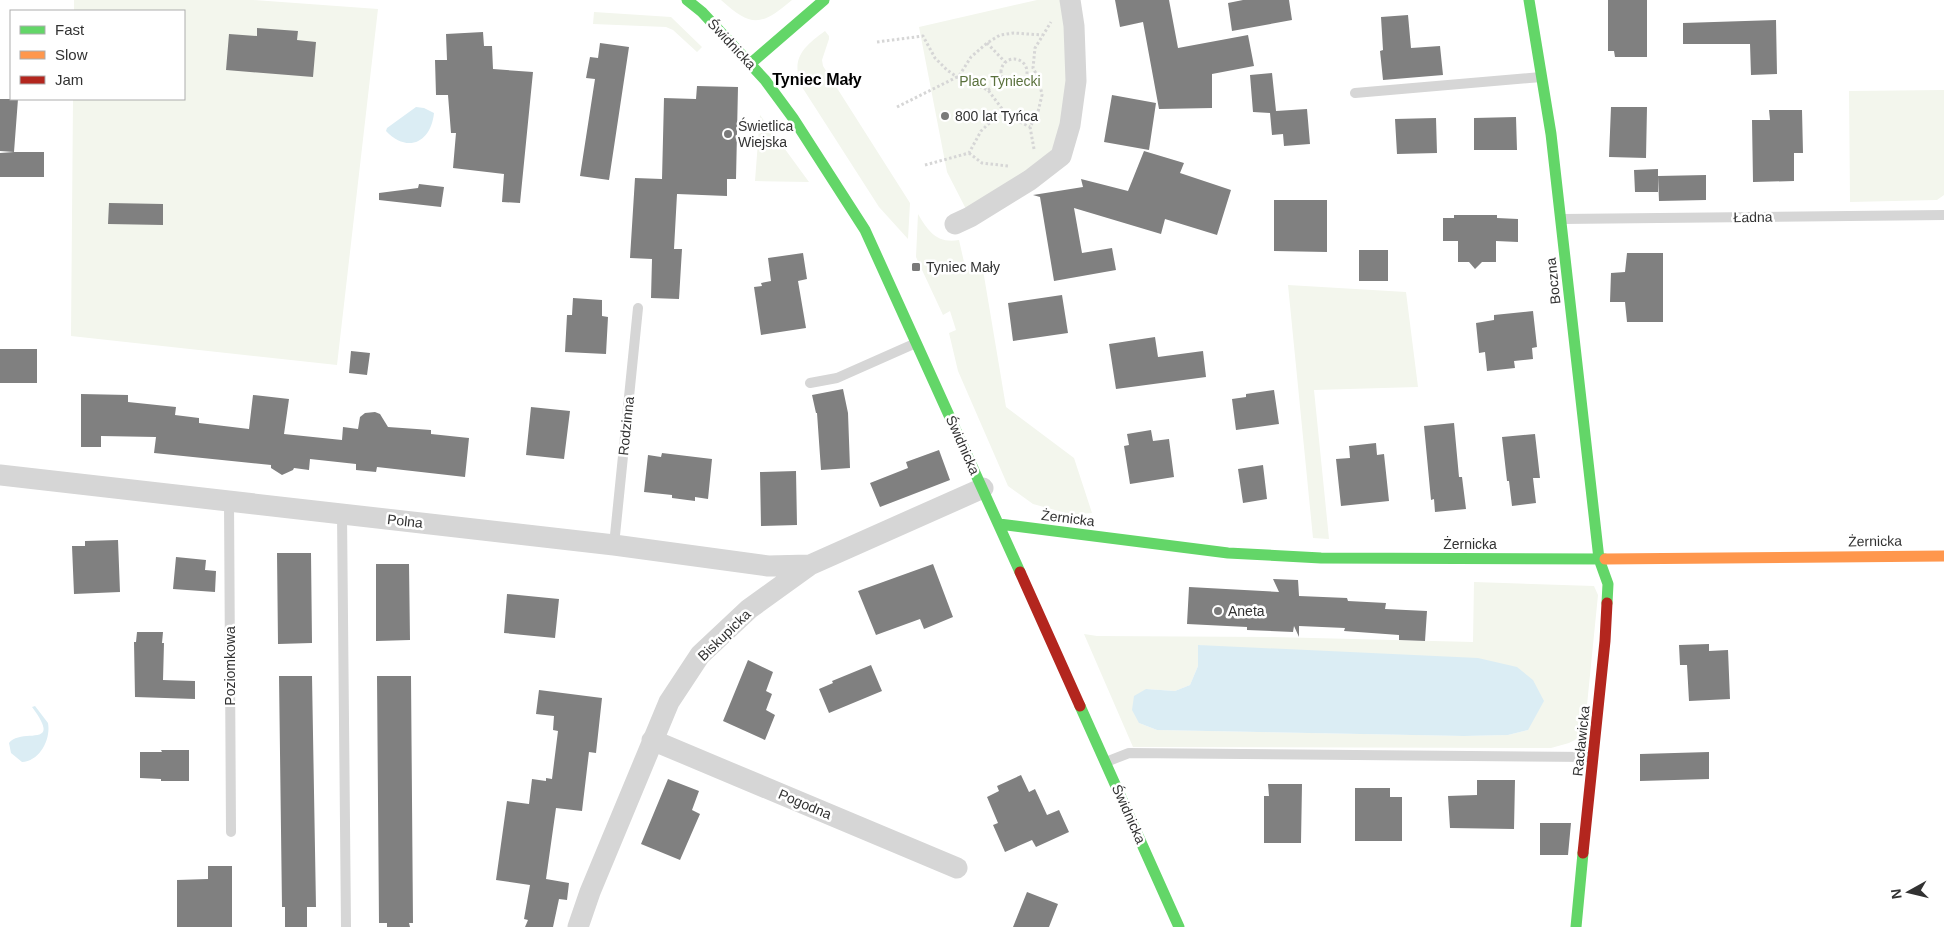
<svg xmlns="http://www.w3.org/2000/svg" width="1944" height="927" viewBox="0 0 1944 927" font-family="Helvetica,sans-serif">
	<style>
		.green { fill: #f3f6ed; fill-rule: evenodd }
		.water { fill: #dbedf4 }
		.building { fill: #808080 }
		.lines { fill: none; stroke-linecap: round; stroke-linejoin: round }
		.path { stroke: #d6d6d6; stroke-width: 3; stroke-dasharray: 2.5 2.5; stroke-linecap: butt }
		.lane { stroke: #d6d6d6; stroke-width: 10 }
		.street { stroke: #d6d6d6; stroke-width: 21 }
		.fast { stroke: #63d668; stroke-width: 11 }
		.slow { stroke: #ff974d; stroke-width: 11 }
		.jam { stroke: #b3261e; stroke-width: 11 }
		.poi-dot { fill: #7a7a7a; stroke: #fff; stroke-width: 2 }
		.labels { text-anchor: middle; stroke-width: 5; stroke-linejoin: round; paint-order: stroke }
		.street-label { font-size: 14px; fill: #323232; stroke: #fff }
		.park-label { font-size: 14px; fill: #5a713c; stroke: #fff }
		.poi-label { font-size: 14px; fill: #323232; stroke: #fff; text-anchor: start }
		.quarter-label { font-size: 16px; font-weight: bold; fill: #000; stroke: #fff }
	</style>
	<rect width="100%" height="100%" fill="#fff"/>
	<!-- green -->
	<path class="green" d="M74,0H253L378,9L337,365L71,336L73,99H184V11H74Z
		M721,0H792C761,26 752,28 721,0Z
		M1037,0H1065L1070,77L1056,143L1048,156L967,211L947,172L919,27Z
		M594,12L671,17L702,47L697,52L673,30L666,27L593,24Z
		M825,31L829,36V39L822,60L823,66L910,203L908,239L879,207L802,87C790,59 803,47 825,31Z
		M1944,90V195L1937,200L1850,202L1849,91Z
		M760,115L809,182L755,181Z
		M918,214C928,231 937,244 959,240L964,262L970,267L982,264L1006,407L1074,458L1092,513L1078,514L1077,516L1033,504L1008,486L958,371L949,333L956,330L950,311L943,315L916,257Z
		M1288,285L1406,292L1418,387L1314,390L1329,539L1313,538Z
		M1474,582L1594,586L1598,595L1584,735L1569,743L1551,748L1133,747L1084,634L1097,636L1273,637L1473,642ZM1199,645L1528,730L1508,735L1464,736L1157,730L1139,723L1146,689L1175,691L1190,685L1198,666Z"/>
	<!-- water -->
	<path class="water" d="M416,107L424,108L434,113C431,142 408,154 386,131L387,128Z
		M1198,645L1478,658L1517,667L1533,680L1544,701L1528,730L1508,735L1464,736L1157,730L1139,723L1132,710L1134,696L1146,689L1175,691L1190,685L1198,666Z
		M35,706L48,723C51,739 40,761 22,762L11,753L9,743C21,727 64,750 32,707Z"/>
	<!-- building -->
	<path class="building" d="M1115,0H1169L1178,48L1248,35L1254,66L1212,74V108L1159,109L1143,22L1120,27Z
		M1243,0H1289L1292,20L1232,31L1228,3Z
		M1608,0H1647V57H1615L1614,51H1608Z
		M1408,15L1411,48L1440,46L1443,75L1383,80L1380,51L1383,50L1381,17Z
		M1776,20L1777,74L1751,75L1750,44H1683V23Z
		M257,28L298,31L297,40L316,42L313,77L226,70L229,34L257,36Z
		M483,32L484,46H492L493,69L533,72L520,203L502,202L504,174L453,168L456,133H451L448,95H436L435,60H447L446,34Z
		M600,43L629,47L609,180L580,176L595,79L586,78L590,57L598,58Z
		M1272,73L1276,111L1307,109L1310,144L1284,146L1283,134L1272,135L1270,113L1253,112L1250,75Z
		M697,86L738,87L736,179H727V196L677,194L674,249H682L679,299L651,298L652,259L630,258L635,178L662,179L664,98L696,99Z
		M1112,95L1156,103L1149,150L1104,142Z
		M0,99H18L14,152L0,151Z
		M1611,107H1647L1646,158L1609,157Z
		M1769,110H1802L1803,153H1794V181L1753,182L1752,120H1770Z
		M1516,117L1517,150H1474V118Z
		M1436,118L1437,153L1397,154L1395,119Z
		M1144,151L1184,163L1180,173L1231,190L1217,235L1165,219L1161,234L1074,208L1082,253L1112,248L1116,270L1054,281L1040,197L1033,195L1083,187L1081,179L1128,191Z
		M14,152H44V177H0V153Z
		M1658,169V192H1635L1634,170Z
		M1706,175V200L1659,201L1658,176Z
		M419,184L444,187L441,207L379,200V193L418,188Z
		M1274,200H1327V252L1274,251Z
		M109,203L163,204V225L108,224Z
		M1454,215H1497V218L1518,219V242L1496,241V262H1482L1475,269L1469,262H1458V241H1443V218H1454Z
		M1359,250H1388V281H1359Z
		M803,253L807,279L798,281L806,328L761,335L754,287L762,286L761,283L771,281L768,258Z
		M1627,253H1663V322H1627L1625,302H1610L1611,273L1625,272Z
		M1062,295L1068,333L1013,341L1008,303Z
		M573,298L602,300V316L608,317L606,354L565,352L567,315H572Z
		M1533,311L1537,347L1532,348L1533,359L1514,361L1515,368L1487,371L1485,352L1479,353L1476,323L1494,320V315Z
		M1155,337L1158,357L1203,351L1206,377L1116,389L1109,344Z
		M0,349H37V383H0Z
		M351,351L370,353L367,375L349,373Z
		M843,389L848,413L850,468L821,470L817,413H816L812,395Z
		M1274,390L1279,424L1236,430L1232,399L1246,397V394Z
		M81,394L128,395V402L176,407L175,415L199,418V423L249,429L253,395L289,399L284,434L342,440L343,427L358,429L360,417L365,413L375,412L380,414L388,427L431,430V434L469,438L465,477L377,467L376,472L356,470V464L310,459L309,470L294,468L293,470L282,475L271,468V465L154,453L156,437L101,436V447H81Z
		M531,407L570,411L564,459L526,455Z
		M1454,423L1459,477H1462L1466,509L1435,512L1434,499L1431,500L1424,426Z
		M1151,430L1153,441L1169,439L1174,477L1130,484L1124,446L1129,445L1127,434Z
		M1535,434L1540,478H1533L1536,503L1512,506L1509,481H1507L1502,437Z
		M1376,443L1377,455L1384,454L1389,501L1341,506L1336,459L1350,458L1349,446Z
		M939,450L950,480L880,507L870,483L908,468L906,462Z
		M662,453L712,459L708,499L695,497V501L672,498V495L644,492L648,455L661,457Z
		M1263,465L1267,499L1243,503L1238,469Z
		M796,471L797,525L761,526L760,472Z
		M118,540L120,592L74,594L72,546H85V541Z
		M277,553H311L312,643L278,644Z
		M176,557L206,560L205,570L216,571L215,592L173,589Z
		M376,564H409L410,640L376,641Z
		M933,564L953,617L924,629L920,619L876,635L858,591Z
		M1273,579L1298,580L1299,596L1347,598L1348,601L1386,603L1385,609L1427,611L1425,641L1399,640V635L1344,631L1345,628L1299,626V637L1294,626L1293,632L1247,630V627L1187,624L1189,587L1279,592Z
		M507,594L559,599L555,638L504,633Z
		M137,632H163L162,643H164L163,680L195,681V699L135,697L134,642H136Z
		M1709,644V651L1728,650L1730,699L1689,701L1687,665H1680L1679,645Z
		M748,660L773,672L766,691L772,694L766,710L775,715L765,740L723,721Z
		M871,665L882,691L829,713L819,689L833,683L832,681Z
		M279,676H312L316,907H307V927H285V907H282Z
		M377,676H411L413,923H409L410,927H387V923H379Z
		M539,690L602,698L596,753L589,752L582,811L556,808L546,879L569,883L567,900L559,899L553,927H525L528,920L524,919L530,885L496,880L507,801L529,804L532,779L546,781V778L552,779L558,731L553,730L554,716L536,714Z
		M161,750H189V781H161V779L140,778V752H162Z
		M1709,752V779L1640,781V754Z
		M1021,775L1029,792L1035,789L1047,815L1059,810L1069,832L1036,847L1032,840L1005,852L993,825L998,823L987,797L999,791L997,786Z
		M668,779L699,791L692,810L700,814L680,860L641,844Z
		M1477,780H1515L1514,829L1450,828L1448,796L1477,795Z
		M1268,784H1302L1301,843H1264V796H1269Z
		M1355,788H1390V797H1402V841H1355Z
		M1540,823H1571L1568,855H1540Z
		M208,866H232V927H177V880L208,879Z
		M1027,892L1058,904L1049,927H1013Z"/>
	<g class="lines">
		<!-- path -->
		<path class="path" d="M877,42L923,36L935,58L947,70L957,77L988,90L1003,110L1014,119L1030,127
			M987,43L1005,62
			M1001 72a13 13 0 1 1 26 0a13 13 0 1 1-26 0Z
			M988,90L1004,80
			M897,107L959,76L971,57L987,43L1000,35L1014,33L1042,35
			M1034,149L1030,127L1038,112L1042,95L1039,79L1033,68L1035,48L1051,22
			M969,153L982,163L1008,166
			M925,165L969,153L981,131L1003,110"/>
		<!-- lane -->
		<path class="lane" d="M1355,93L1541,77
			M1562,219L1944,215
			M810,383L837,378L916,343
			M229,501L231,832
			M342,514L346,927
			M614,545L638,308
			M1106,762L1129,753L1592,757"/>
		<!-- street -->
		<path class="street" d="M955,224L970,217L1030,180L1061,156L1070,125L1076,81L1074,26L1070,0
			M0,475L614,545L768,566L810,565
			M652,740L957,868
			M578,927L590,892L669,702L700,655L749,609L810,565L983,488"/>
		<!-- fast -->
		<path class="fast" d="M687,0L702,12L765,80L793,118L865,230L1020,572
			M1529,0L1551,134L1599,559L1608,584L1607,603
			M750,64L824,0
			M999,524L1228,553L1321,558L1605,559
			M1080,706L1179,927
			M1576,927L1583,853"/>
		<!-- slow -->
		<path class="slow" d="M1605,559L1944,556"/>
		<!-- jam -->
		<path class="jam" d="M1020,572L1080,706
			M1583,853L1605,641L1607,603"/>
	</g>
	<!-- markers -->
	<g class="poi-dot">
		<circle cx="945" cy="116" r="5"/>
		<circle cx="728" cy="134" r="5"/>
		<rect x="911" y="262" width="10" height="10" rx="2.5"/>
		<circle cx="1218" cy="611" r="5"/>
	</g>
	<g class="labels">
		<!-- street labels -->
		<g class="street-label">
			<text transform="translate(732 44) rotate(47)" y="5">Świdnicka</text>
			<text transform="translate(1753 217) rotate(-1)" y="5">Ładna</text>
			<text transform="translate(1553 281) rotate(-96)" y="5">Boczna</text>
			<text transform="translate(626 426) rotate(-84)" y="5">Rodzinna</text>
			<text transform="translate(963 445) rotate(66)" y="5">Świdnicka</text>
			<text transform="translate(1068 518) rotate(7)" y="5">Żernicka</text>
			<text transform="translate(405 521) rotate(6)" y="5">Polna</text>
			<text transform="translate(1875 541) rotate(-1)" y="5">Żernicka</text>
			<text x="1470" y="549">Żernicka</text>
			<text transform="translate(724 635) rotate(-44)" y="5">Biskupicka</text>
			<text transform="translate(230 666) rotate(-90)" y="5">Poziomkowa</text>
			<text transform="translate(1581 741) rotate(-84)" y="5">Racławicka</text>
			<text transform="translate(805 804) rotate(23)" y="5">Pogodna</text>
			<text transform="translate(1129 814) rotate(66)" y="5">Świdnicka</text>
		</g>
		<!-- park labels -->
		<g class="park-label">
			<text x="1000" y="86">Plac Tyniecki</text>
		</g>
		<!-- poi labels -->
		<g class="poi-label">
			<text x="955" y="121">800 lat Tyńca</text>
			<text x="738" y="131">Świetlica<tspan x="738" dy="16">Wiejska</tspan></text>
			<text x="926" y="272">Tyniec Mały</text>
			<text x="1228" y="616">Aneta</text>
		</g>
		<!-- quarter labels -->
		<g class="quarter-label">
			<text x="817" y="85">Tyniec Mały</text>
		</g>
	</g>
	<!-- legend -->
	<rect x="10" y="10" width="175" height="90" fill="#ffffff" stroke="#adadad"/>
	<rect x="20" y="26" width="25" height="8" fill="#63d668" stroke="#adadad"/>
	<text x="55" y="35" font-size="15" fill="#323232">Fast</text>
	<rect x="20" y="51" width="25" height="8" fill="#ff974d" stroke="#adadad"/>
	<text x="55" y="60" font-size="15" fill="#323232">Slow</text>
	<rect x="20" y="76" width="25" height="8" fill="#b3261e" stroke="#adadad"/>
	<text x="55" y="85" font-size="15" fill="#323232">Jam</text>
	<!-- north arrow -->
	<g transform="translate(1909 892) rotate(262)" stroke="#ffffff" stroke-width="4" paint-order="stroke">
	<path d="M0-4L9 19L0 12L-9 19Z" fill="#323232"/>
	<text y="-8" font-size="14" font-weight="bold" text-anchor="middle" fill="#323232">N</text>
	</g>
</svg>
